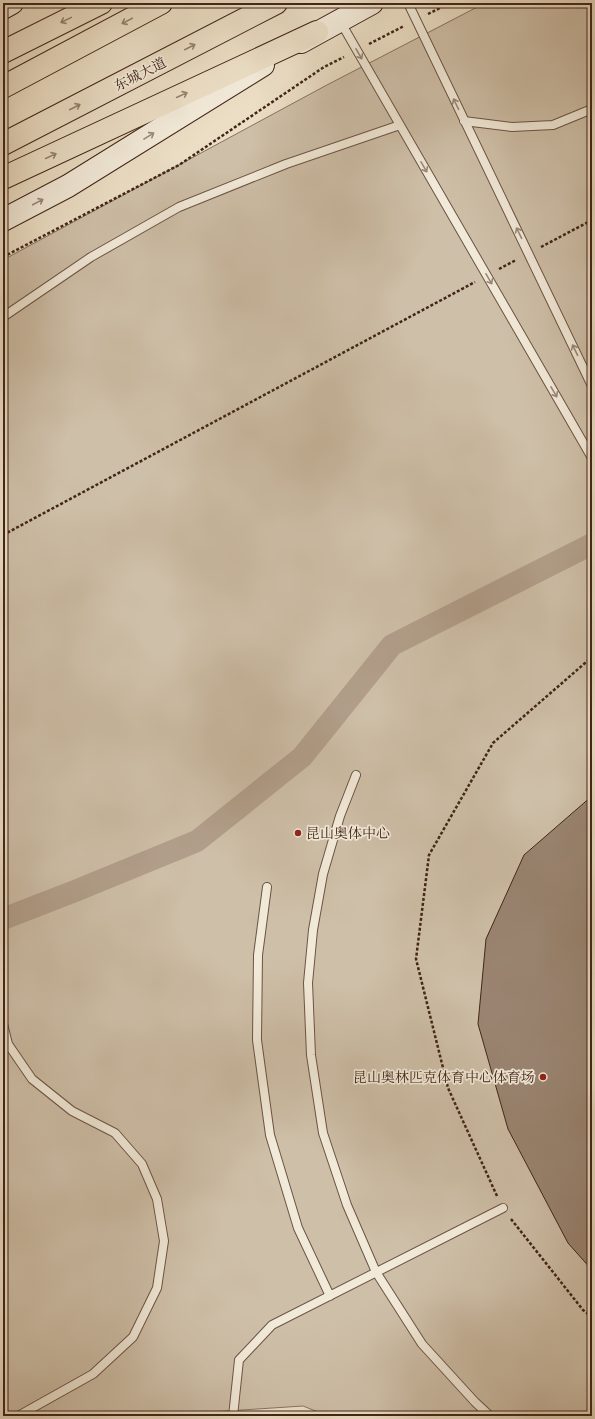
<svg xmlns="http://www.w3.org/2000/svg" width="595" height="1419" viewBox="0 0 595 1419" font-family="'IM FELL Great Primer','Noto Serif SC',serif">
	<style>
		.green { fill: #cebfa8; stroke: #887260 }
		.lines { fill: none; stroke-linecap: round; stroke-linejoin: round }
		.canal { stroke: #b29f8b; stroke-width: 22 }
		.building { fill: #9a8572; stroke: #422519 }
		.service-casing { stroke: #6c5344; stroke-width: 10 }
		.secondary-casing { stroke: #422519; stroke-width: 24 }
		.trunk-casing { stroke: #422519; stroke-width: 24 }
		.path { stroke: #422519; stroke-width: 2.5; stroke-dasharray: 3 2; stroke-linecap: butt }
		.service { stroke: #f2ead9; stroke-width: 8 }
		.secondary { stroke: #f2ead9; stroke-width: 22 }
		.trunk { stroke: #ebdec5; stroke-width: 22 }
		.oneway { stroke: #96826f }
		.oneway2 { stroke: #9a8879 }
		.poi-dot { fill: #8f2418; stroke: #f2ead9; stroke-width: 1.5 }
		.labels { text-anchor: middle; stroke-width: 3.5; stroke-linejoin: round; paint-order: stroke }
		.street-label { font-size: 14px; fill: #422519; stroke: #f2ead9 }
		.poi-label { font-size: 14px; fill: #422519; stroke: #f2ead9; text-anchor: start }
	</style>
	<rect width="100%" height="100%" fill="#ebdec5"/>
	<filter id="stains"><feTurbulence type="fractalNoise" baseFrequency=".005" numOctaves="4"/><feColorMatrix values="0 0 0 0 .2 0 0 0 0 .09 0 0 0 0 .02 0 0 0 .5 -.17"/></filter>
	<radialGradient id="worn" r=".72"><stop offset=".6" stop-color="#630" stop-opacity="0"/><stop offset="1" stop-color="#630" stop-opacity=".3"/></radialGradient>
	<!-- green -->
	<path class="green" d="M485,3H592V1416H328L303,1406L150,1416H3V260L325,86Z"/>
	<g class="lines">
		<!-- canal -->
		<path class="canal" d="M3,919L75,891L197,841L302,757L392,645L592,544"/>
	</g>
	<!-- building -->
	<path class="building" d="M592,796V1270L568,1243L508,1129L478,1024L486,939L524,855Z"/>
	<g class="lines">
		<!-- service casing -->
		<g class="service-casing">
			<path id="service" d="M408,3L592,386
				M340,21L592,458
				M464,121L512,127L553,125L592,109
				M3,317L91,257L179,207L286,164L400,125
				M356,775L340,816L323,874L313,930L308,983L311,1055L323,1133L347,1205L376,1272L422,1344L475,1402L490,1416
				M267,887L258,955L257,1040L270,1135L298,1228L330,1296
				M3,1024L8,1044L32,1079L72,1111L115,1133L142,1164L157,1199L164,1241L157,1288L133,1337L93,1374L18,1416
				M233,1416L239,1360L272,1325L503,1208"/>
		</g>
		<!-- secondary casing -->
		<g class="secondary-casing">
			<path id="secondary" d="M3,8L12,3
				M301,42L372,3
				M3,220L68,186L263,65"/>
		</g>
		<!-- trunk casing -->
		<g class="trunk-casing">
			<path id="trunk" d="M3,52L101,3
				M3,87L161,3
				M3,144L276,3
				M3,178L317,32"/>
		</g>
		<!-- path -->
		<path class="path" d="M428,14L450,3
			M369,44L404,26
			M541,247L592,220
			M3,257L179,165L324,67L344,57
			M499,269L516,260
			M3,535L475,282
			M497,1196L448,1088L416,959L429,855L493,743L592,657
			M511,1219L583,1310L592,1317"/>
		<!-- service -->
		<use href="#service" class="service"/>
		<!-- secondary -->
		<use href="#secondary" class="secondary"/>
		<!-- trunk -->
		<use href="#trunk" class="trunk"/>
	</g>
	<!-- one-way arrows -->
	<defs><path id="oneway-shaft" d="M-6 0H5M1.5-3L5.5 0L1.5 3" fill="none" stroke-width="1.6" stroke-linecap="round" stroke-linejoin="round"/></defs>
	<g class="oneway">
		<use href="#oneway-shaft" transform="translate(66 20) rotate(154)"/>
		<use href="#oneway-shaft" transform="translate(127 21) rotate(152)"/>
		<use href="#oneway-shaft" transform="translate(190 47) rotate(-27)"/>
		<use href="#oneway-shaft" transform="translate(182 95) rotate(-25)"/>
		<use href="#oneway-shaft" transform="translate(75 107) rotate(-27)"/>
		<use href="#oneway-shaft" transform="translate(51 156) rotate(-25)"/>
	</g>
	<g class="oneway2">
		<use href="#oneway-shaft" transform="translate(359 54) rotate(60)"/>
		<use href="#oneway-shaft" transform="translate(456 104) rotate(-116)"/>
		<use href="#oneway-shaft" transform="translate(149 136) rotate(-32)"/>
		<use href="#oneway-shaft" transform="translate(424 167) rotate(60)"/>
		<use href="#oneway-shaft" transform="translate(38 202) rotate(-28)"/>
		<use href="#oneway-shaft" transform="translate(519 233) rotate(-116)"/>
		<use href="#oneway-shaft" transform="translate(489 279) rotate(60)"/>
		<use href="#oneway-shaft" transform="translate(575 350) rotate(-116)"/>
		<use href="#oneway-shaft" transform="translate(554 392) rotate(60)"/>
	</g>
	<!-- markers -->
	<g class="poi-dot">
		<circle cx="298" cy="833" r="4"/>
		<circle cx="543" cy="1077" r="4"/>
	</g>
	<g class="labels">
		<!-- street labels -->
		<g class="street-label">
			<text transform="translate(140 74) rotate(-27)" y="5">东城大道</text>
		</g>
		<!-- poi labels -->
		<g class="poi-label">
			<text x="306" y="838">昆山奥体中心</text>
			<text x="535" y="1082" text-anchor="end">昆山奥林匹克体育中心体育场</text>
		</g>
	</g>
	<!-- margin -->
	<rect width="595" height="1419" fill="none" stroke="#ebdec5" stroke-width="16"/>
	<rect x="4" y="4" width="587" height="1411" fill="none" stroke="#422519" stroke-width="2"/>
	<rect x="8" y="8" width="579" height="1403" fill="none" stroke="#422519"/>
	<rect width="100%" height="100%" filter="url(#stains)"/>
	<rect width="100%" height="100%" fill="url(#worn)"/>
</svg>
